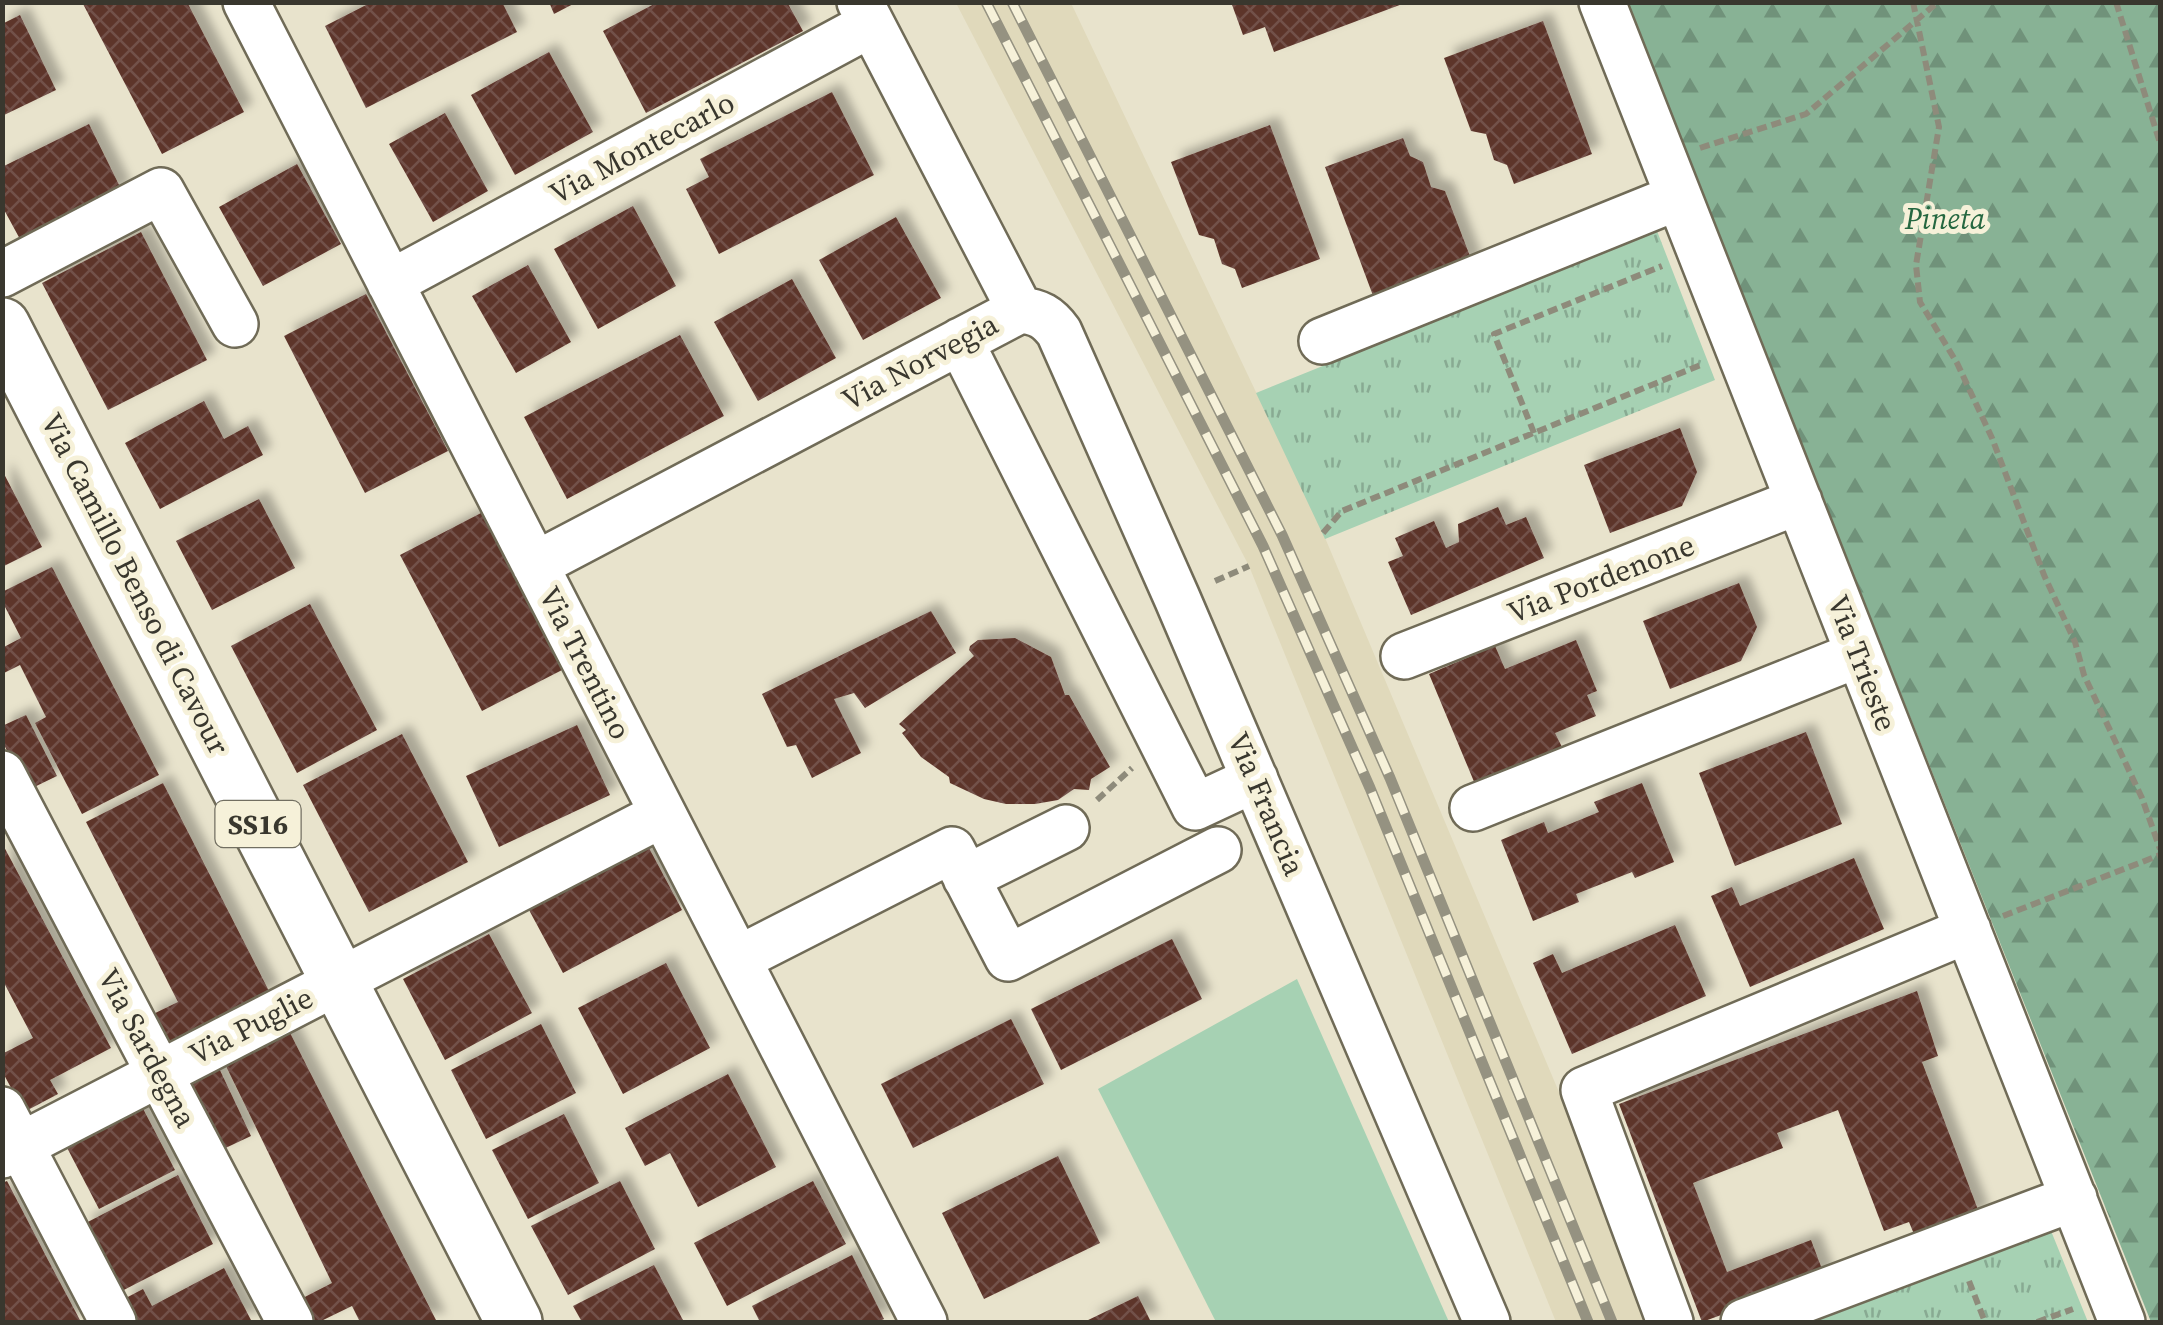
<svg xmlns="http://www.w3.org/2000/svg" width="2163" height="1325" viewBox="0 0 2163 1325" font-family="'Source Serif 4',serif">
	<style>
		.built { fill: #e0d9bb }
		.grass { fill: #a6d1b3 }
		.forest { fill: url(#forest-firs) }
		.park { fill: url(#park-tufts) }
		.building { fill: url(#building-cross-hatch); filter: url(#shadow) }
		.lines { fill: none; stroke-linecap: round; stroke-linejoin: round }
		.minor-casing { stroke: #706b57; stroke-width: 50 }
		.major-casing { stroke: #706b57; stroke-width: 60 }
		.path { stroke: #8e8b7b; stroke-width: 6; stroke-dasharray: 10 5; stroke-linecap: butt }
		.minor { stroke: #fff; stroke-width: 45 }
		.major { stroke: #fff; stroke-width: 55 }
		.rail-casing { stroke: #959281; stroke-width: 11 }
		.rail { stroke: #f6f1d9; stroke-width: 8; stroke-dasharray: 22; stroke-linecap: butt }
		.labels { text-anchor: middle; stroke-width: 10; stroke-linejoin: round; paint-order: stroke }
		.shield { fill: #f6f1d9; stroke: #726f61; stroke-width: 2.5 }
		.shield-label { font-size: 28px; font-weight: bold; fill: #39372e }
		.street-label { font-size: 30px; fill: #39372e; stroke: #f6f1d9 }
		.park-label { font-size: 30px; font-style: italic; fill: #256740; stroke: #f6f1d9 }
	</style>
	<defs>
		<pattern id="forest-firs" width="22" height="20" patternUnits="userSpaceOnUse" patternTransform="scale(2.5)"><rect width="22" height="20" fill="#88b295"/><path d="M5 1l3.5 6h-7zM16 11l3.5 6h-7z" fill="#70927a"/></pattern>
		<pattern id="park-tufts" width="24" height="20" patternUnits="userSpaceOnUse" patternTransform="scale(2.5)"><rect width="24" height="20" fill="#a6d1b3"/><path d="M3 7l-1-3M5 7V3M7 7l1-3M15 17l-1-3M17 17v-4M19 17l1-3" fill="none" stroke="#88aa92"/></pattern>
		<pattern id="building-cross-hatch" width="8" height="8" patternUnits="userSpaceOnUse" patternTransform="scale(2.5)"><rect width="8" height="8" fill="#5d342b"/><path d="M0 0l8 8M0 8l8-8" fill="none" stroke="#725149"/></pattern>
		<filter id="shadow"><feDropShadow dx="9" dy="-9" stdDeviation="5" flood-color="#0004"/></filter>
	</defs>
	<rect width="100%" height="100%" fill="#e8e3cc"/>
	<!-- built -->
	<path class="built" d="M956,3H1071L1323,533L1656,1322H1556L1249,566Z"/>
	<!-- grass -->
	<path class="grass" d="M1297,979L1449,1322H1216L1098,1089Z"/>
	<!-- forest -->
	<path class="forest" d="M1626,3H2160V1322H2151Z"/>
	<!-- park -->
	<path class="park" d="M1657,231L1715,380L1325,539L1256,393Z
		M2047,1221L2088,1322H1776Z"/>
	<!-- building -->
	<path class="building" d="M82,2H187L244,112L162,154Z
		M372,2H502L517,32L366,108L325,26Z
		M549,2H577L554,14Z
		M658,2H787L803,31L646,113L603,31Z
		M1231,2H1405V3L1274,52L1265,27L1243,35Z
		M20,15L56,90L2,116V24Z
		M1543,21L1592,154L1514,184L1507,165L1494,160L1486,134L1471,131L1444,58Z
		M549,52L593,132L515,175L471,95Z
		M832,92L874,175L719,254L686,189L709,177L700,159Z
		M445,113L488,191L433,222L389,144Z
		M89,124L122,191L21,241L2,206V167Z
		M1270,125L1320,259L1242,288L1235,269L1222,264L1214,239L1199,235L1171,162Z
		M1403,138L1410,156L1423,162L1431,187L1445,191L1473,264L1375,301L1325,167Z
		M297,164L341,244L263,286L219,207Z
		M633,206L676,286L598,329L554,249Z
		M896,217L941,298L863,340L819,260Z
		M141,232L207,360L108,410L42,283Z
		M528,265L571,342L516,373L472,296Z
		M792,279L836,358L758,401L714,322Z
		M366,294L448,451L365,493L284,336Z
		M680,335L724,416L567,499L524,417Z
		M204,401L224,439L248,426L263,455L160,509L125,443Z
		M1680,428L1697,472L1682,506L1610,533L1584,465Z
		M2,470L42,547L2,567Z
		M259,499L295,568L212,610L176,541Z
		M1498,507L1506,525L1526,517L1544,558L1411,615L1388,562L1403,556L1395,538L1434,521L1446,548L1459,542L1458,524Z
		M483,512L564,669L482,711L400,555Z
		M52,567L159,775L82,814L35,723L46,717L20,665L2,674V648L21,638L2,601V592Z
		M1739,583L1757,627L1741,661L1670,689L1643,621Z
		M310,604L377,730L297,773L231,646Z
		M931,611L956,653L865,708L854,693L834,699L861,753L812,778L796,745L787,747L762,694Z
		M1015,638L1051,657L1065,695H1069L1110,767L1091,779L1089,790L1074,789L1058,800L1035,804H1006L984,799L950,783L949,777L921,757L902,733L906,730L899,724L974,656L969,650L970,646L978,640Z
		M1576,640L1597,691L1587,695L1596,716L1555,733L1562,747L1475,784L1429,674L1495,646L1505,669Z
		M26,715L57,776L28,790L2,741V726Z
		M577,725L610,795L499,847L466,776Z
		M1806,732L1842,824L1735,866L1699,773Z
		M402,734L468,862L369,912L303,785Z
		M163,783L270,993L163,1048L147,1017L178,1002L86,822Z
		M1642,783L1674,862L1635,878L1632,872L1576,894L1579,902L1533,921L1501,840L1544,822L1548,833L1599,812L1594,802Z
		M2,843L111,1048L50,1080L58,1094L24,1112L2,1071V1054L33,1038L2,979Z
		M649,848L682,910L563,973L529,910Z
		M1854,858L1884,929L1750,987L1711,896L1732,887L1740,906Z
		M1675,925L1706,996L1572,1054L1533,963L1553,954L1562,973Z
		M489,934L532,1013L445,1060L403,979Z
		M1172,939L1202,999L1061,1070L1031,1009Z
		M666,963L710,1048L623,1094L578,1008Z
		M1917,991L1938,1056L1922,1062L1980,1215L1916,1239L1909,1222L1884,1231L1838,1110L1777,1133L1783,1148L1693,1183L1727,1272L1811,1240L1825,1277L1702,1322L1619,1104Z
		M1011,1019L1044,1084L913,1148L881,1084Z
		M541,1024L576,1093L486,1139L451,1070Z
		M288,1029L437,1322H360L352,1306L319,1322H306L295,1302L332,1283L223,1060Z
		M218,1066L251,1136L217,1152L182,1086Z
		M728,1074L776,1167L698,1207L670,1153L645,1166L625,1128Z
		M139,1101L175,1170L99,1209L63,1140Z
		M564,1114L599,1183L528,1219L492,1150Z
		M1058,1156L1100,1243L984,1299L942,1213Z
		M178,1175L213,1244L118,1293L82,1225Z
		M7,1181L48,1260L81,1322H2V1183Z
		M620,1181L655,1249L568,1295L531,1226Z
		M813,1181L846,1244L727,1306L694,1243Z
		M852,1255L884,1319L877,1322H760L752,1306Z
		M654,1265L684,1322H582L573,1306Z
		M224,1268L252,1322H133L122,1300L143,1289L152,1306Z
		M1138,1296L1151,1322H1084Z"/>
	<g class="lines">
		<!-- minor casing -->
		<g class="minor-casing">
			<path id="minor" d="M246,2L924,1322
				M860,2L1020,310
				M1602,2L2122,1322
				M2,274L161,191L235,324
				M390,283L871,24
				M1020,310C1039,312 1048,317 1059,332L1177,598L1487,1322
				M960,341L1195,807L1255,779
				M1322,341L1678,197
				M535,565L1020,310
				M1404,656L1799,501
				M2,774L290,1322
				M1473,808L1859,654
				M966,878L1066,828
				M738,959L952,850L1008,958L1218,850
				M2,1110L113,1322
				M2,1155L663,814
				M1670,1322L1584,1090L1968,930
				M1744,1322L2074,1198"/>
		</g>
		<!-- major casing -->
		<g class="major-casing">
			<path id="major" d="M2,326L514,1322"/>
		</g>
		<!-- path -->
		<path class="path" d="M1913,2L1939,127L1916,265L1920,302L1957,363L1992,438L2044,575L2075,642L2084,675L2142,798L2160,849
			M2116,2L2160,143
			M1700,148L1806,114L1938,2
			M1534,433L1494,334L1662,266
			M1323,533L1342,511L1703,364
			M1215,581L1249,566
			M1097,800L1132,768
			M2003,916L2160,855
			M1969,1281L1985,1322
			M2037,1322L2073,1309"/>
		<!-- minor -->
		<use href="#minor" class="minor"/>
		<!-- major -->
		<use href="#major" class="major"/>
		<!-- rail casing -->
		<g class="rail-casing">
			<path id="rail" d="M986,2L1263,546L1370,788L1588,1322
				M1012,2L1282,535L1390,778L1612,1322"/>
		</g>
		<!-- rail -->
		<use href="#rail" class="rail"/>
	</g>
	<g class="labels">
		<!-- shield labels -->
		<rect class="shield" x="215.5" y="801" width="85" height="46" rx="8"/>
		<g class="shield-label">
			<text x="258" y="834">SS16</text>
		</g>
		<!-- street labels -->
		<g class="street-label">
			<text transform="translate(642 148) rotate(-28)" y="10">Via Montecarlo</text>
			<text transform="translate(920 362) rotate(-28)" y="10">Via Norvegia</text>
			<text transform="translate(1601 579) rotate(-21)" y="10">Via Pordenone</text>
			<text transform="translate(135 584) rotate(63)" y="10">Via Camillo Benso di Cavour</text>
			<text transform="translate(585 663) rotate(63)" y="10">Via Trentino</text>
			<text transform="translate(1862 663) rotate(69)" y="10">Via Trieste</text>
			<text transform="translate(1266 804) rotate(67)" y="10">Via Francia</text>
			<text transform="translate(251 1026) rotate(-27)" y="10">Via Puglie</text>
			<text transform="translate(147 1048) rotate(62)" y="10">Via Sardegna</text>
		</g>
		<!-- park labels -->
		<g class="park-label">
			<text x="1945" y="229">Pineta</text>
		</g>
	</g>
	<!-- border -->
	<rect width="2163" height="1325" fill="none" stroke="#39372e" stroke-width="10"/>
</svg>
